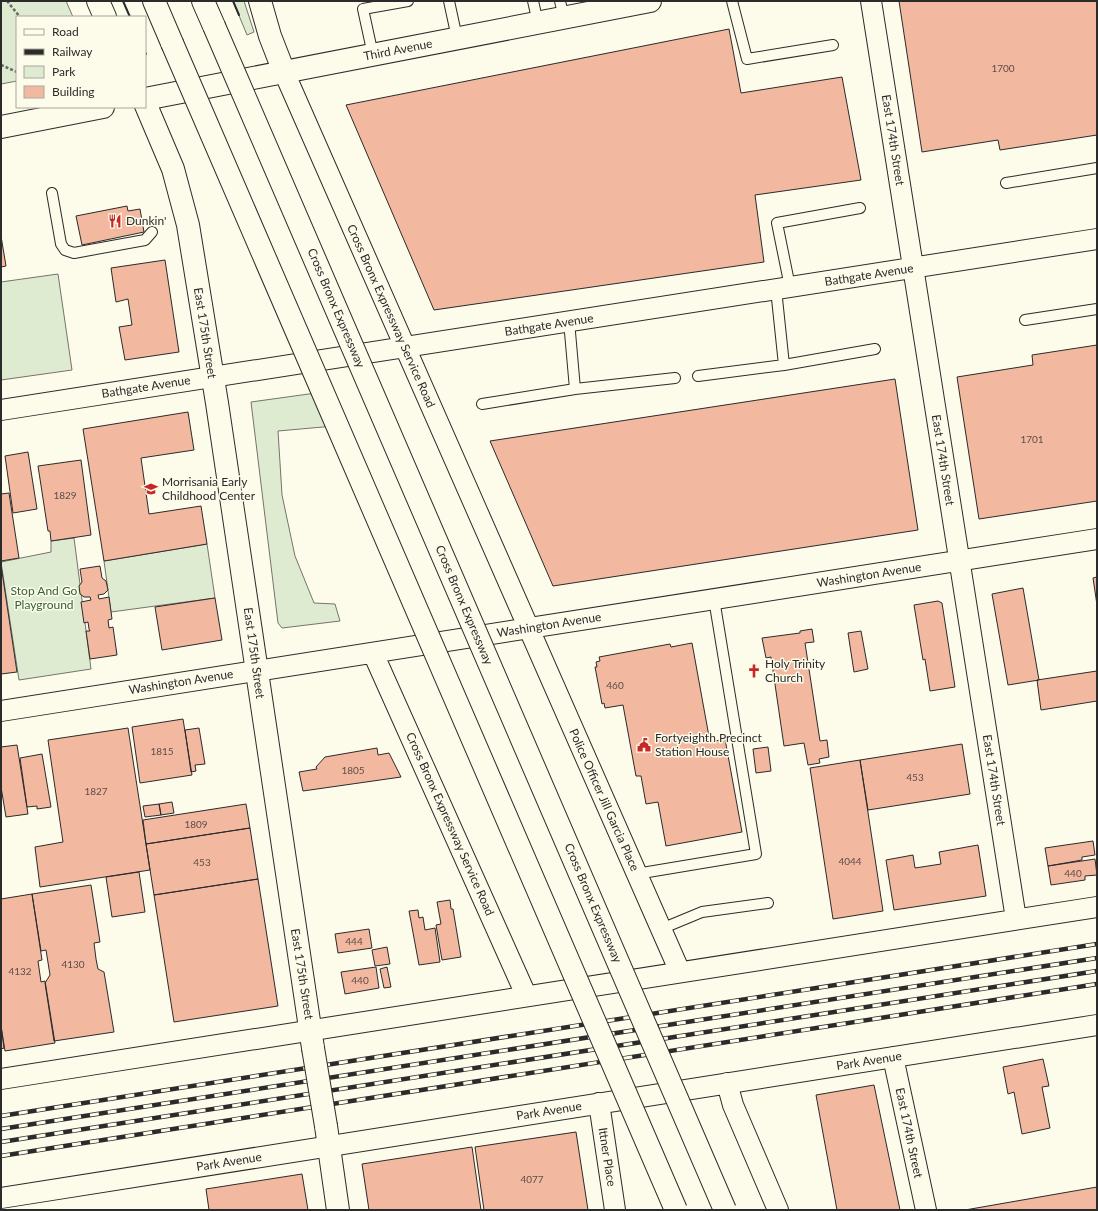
<svg xmlns="http://www.w3.org/2000/svg" width="1098" height="1211" viewBox="0 0 1098 1211" font-family="Lato,sans-serif">
	<style>
		.green { fill: #deebd1; stroke: #74746e }
		.building { fill: #f2b8a0; stroke: #2b2b2b }
		.lines { fill: none; stroke-linecap: round; stroke-linejoin: round }
		.service-casing { stroke: #2b2b2b; stroke-width: 12 }
		.minor-casing { stroke: #2b2b2b; stroke-width: 22 }
		.tertiary-casing { stroke: #2b2b2b; stroke-width: 24 }
		.secondary-casing { stroke: #2b2b2b; stroke-width: 24 }
		.motorway-casing { stroke: #2b2b2b; stroke-width: 24 }
		.path { stroke: #6a6964; stroke-width: 2.5; stroke-dasharray: 3 2; stroke-linecap: butt }
		.service { stroke: #fdfbea; stroke-width: 10 }
		.minor { stroke: #fdfbea; stroke-width: 20 }
		.tertiary { stroke: #fdfbea; stroke-width: 22 }
		.secondary { stroke: #fdfbea; stroke-width: 22 }
		.motorway { stroke: #fdfbea; stroke-width: 22 }
		.rail-casing { stroke: #2b2b2b; stroke-width: 4.5 }
		.rail { stroke: #fdfbea; stroke-width: 3; stroke-dasharray: 9; stroke-linecap: butt }
		.secondary-bridge-casing { stroke: #2b2b2b; stroke-width: 24; stroke-linecap: butt }
		.motorway-bridge-casing { stroke: #2b2b2b; stroke-width: 24; stroke-linecap: butt }
		.secondary-bridge { stroke: #fdfbea; stroke-width: 22 }
		.motorway-bridge { stroke: #fdfbea; stroke-width: 22 }
		.wall { stroke: #2b2b2b; stroke-width: 2 }
		.labels { text-anchor: middle; stroke-width: 3; stroke-linejoin: round; paint-order: stroke }
		.number-label { font-size: 10px; fill: #5d4e48 }
		.street-label { font-size: 12px; fill: #2b2b2b; stroke: #fdfbea }
		.poi-label { font-size: 12px; fill: #2b2b2b; stroke: #fdfbea; text-anchor: start }
		.park-label { font-size: 12px; fill: #34623c; stroke: #fdfbea }
	</style>
	<rect width="100%" height="100%" fill="#fdfbea"/>
	<!-- green -->
	<path class="green" d="M1,1H66L73,17H17V81L1,84Z
		M233,1H244L254,32L247,35Z
		M58,274L72,370L1,380V282Z
		M323,392L334,426L278,431L282,495L295,556L314,603L335,604L340,621L282,628L278,623L251,402Z
		M74,538L91,669L19,680L1,562L51,552V541Z
		M207,544L215,598L111,612L104,561Z"/>
	<!-- building -->
	<path class="building" d="M899,1H1097V135L1000,150L998,140L922,152Z
		M729,29L741,93L842,77L861,180L755,195L764,262L434,310L346,105Z
		M127,206L128,211L140,209L144,232L82,245L76,216Z
		M1,236L6,266L1,267Z
		M165,260L179,352L125,360L119,327L132,325L128,299L116,302L111,268Z
		M1097,345V501L979,519L957,377L1033,365L1032,355Z
		M895,379L918,530L553,586L490,441Z
		M188,412L194,450L141,458L149,514L201,506L207,544L104,561L83,429Z
		M28,452L37,509L13,513L5,456Z
		M81,460L91,535L51,541L50,531H48L38,466Z
		M9,493L19,558L1,561V494Z
		M1,565L17,672L1,674Z
		M100,566L102,578L106,581L108,590L104,594L98,595L99,599L109,597L112,619L108,620L109,628L113,627L117,655L90,659L86,631H90L89,629L88,622L84,623L81,602L91,600L90,597H84L80,594L79,586L82,582L80,569Z
		M1097,577V605L1093,578Z
		M1023,588L1039,680L1008,685L992,594Z
		M215,598L222,640L162,650L155,607Z
		M938,601L942,603L955,687L930,691L925,659L923,660L914,605Z
		M812,629L814,642L805,643L820,741L827,740L829,757L819,759L820,763L808,765L804,743L784,746L771,657L766,658L762,638L800,633V631Z
		M861,631L868,669L854,672L848,633Z
		M692,643L710,742L725,739L742,832L666,846L658,802L646,804L641,776H636L623,705L605,708L604,703L602,704L595,667H597L596,662L600,661L599,657L670,644L671,647Z
		M1097,671V701L1041,710L1037,680Z
		M183,719L192,775L140,783L132,727Z
		M128,728L150,870L40,887L35,847L63,842L48,740Z
		M199,728L205,764L195,765L196,771L191,772L185,730Z
		M962,744L970,794L868,810L860,760Z
		M17,745L28,814L6,817L1,787V747Z
		M768,747L771,771L756,773L753,749Z
		M377,748L378,755L389,753L401,777L303,791L299,772L317,769L316,767L325,757Z
		M42,754L51,807L37,809V806L27,807L20,758Z
		M860,760L883,911L833,919L810,768Z
		M172,802L174,813L161,815L159,804Z
		M159,804L161,815L145,817L143,806Z
		M246,804L250,828L146,844L143,820Z
		M250,828L258,879L154,895L146,844Z
		M1093,841L1095,855L1082,857V860L1048,866L1045,848Z
		M978,845L986,896L894,910L886,860L913,855L915,868L941,864L939,852Z
		M1095,859L1097,875L1085,876V880L1051,885L1048,866Z
		M139,872L145,912L112,917L106,877Z
		M258,879L278,1006L174,1022L154,895Z
		M91,885L100,942L94,943L96,959L98,969L104,972L114,1032L54,1041L45,983L50,975L46,950L41,951L32,894Z
		M32,894L42,960L38,961L41,982L45,981L55,1043L5,1051L1,1026V899Z
		M450,900L451,909H453L461,957L442,960L436,925L441,924L437,902Z
		M418,910L419,918L423,917L425,930L435,928L440,962L419,965L409,911Z
		M369,929L372,948L338,953L335,934Z
		M387,947L390,964L375,966L372,950Z
		M376,967L379,988L345,994L341,972Z
		M387,967L391,987L384,988L380,969Z
		M1,1026L4,1048L1,1049Z
		M1043,1059L1049,1086L1042,1087L1050,1128L1022,1134L1014,1092L1008,1094L1003,1067Z
		M874,1085L900,1210H837L816,1095Z
		M576,1132L588,1210H484L475,1147Z
		M472,1147L481,1210H369L362,1164Z
		M302,1174L308,1210H209L206,1189Z
		M1097,1187V1210H965Z"/>
	<g class="lines">
		<!-- service casing -->
		<g class="service-casing">
			<path id="service" d="M449,1L457,38
				M533,1L538,23
				M560,1L564,18
				M732,1L747,59L833,45
				M373,55L363,9L408,1
				M1006,183L1097,168
				M52,193L61,244L65,250L74,253L145,240L152,232
				M790,287L777,223L860,208
				M1025,320L1097,309
				M569,321L575,389L675,378
				M784,365L875,349
				M698,376L784,365L776,289
				M482,404L575,389
				M636,874L756,854L714,599
				M661,929L702,912L768,903"/>
		</g>
		<!-- minor casing -->
		<g class="minor-casing">
			<path id="minor" d="M871,1L1016,919
				M284,72L680,972
				M1,410L1097,239
				M373,653L526,995
				M1,711L1097,539
				M893,1057L926,1210
				M1,1079L1097,907
				M727,1083L733,1105L778,1210
				M599,1103L615,1210
				M1,1198L1097,1025"/>
		</g>
		<!-- tertiary casing -->
		<g class="tertiary-casing">
			<path id="tertiary" d="M98,1L105,17
				M260,1L270,36L284,72"/>
		</g>
		<!-- secondary casing -->
		<g class="secondary-casing">
			<path id="secondary" d="M145,99L650,1
				M145,103L173,169L188,225L217,403L313,1048
				M1,127L103,107
				M326,1126L338,1210"/>
		</g>
		<!-- motorway casing -->
		<g class="motorway-casing">
			<path id="motorway" d="M154,1L172,43
				M203,1L214,26"/>
		</g>
		<!-- path -->
		<path class="path" d="M7,1L20,17
			M1,65L17,72"/>
		<!-- service -->
		<use href="#service" class="service"/>
		<!-- minor -->
		<use href="#minor" class="minor"/>
		<!-- tertiary -->
		<use href="#tertiary" class="tertiary"/>
		<!-- secondary -->
		<use href="#secondary" class="secondary"/>
		<!-- motorway -->
		<use href="#motorway" class="motorway"/>
		<!-- rail casing -->
		<g class="rail-casing">
			<path id="rail" d="M1,1116L1097,944
				M1,1129L1097,958
				M1,1142L1097,971
				M1,1156L1097,984"/>
		</g>
		<!-- rail -->
		<use href="#rail" class="rail"/>
		<!-- secondary-bridge casing -->
		<g class="secondary-bridge-casing">
			<path id="secondary-bridge" d="M313,1048L326,1126"/>
		</g>
		<!-- motorway-bridge casing -->
		<g class="motorway-bridge-casing">
			<path id="motorway-bridge" d="M214,26L725,1210
				M172,43L676,1210"/>
		</g>
		<!-- secondary-bridge -->
		<use href="#secondary-bridge" class="secondary-bridge"/>
		<!-- motorway-bridge -->
		<use href="#motorway-bridge" class="motorway-bridge"/>
		<!-- wall -->
		<path class="wall" d="M123,1L130,17
			M233,1L239,15
			M145,52L146,54"/>
	</g>
	<!-- icons -->
	<defs>
		<g id="restaurant-bare" transform="scale(1.08)"><path d="M-5-6h1v4h1v-4h1v4h1v-4h1v5L-1.5 .5V6h-2V.5L-5-1ZM5-6V6H3V1.5H1.5Q1.5-4 5-6Z" fill="#c62828" stroke="#fdfbea" stroke-width="2.5" paint-order="stroke"/></g>
		<g id="school-bare" transform="scale(1.08)"><path d="M0-5L7-2L0 1L-7-2ZM-4 1L0 2.5L4 1V4Q0 6-4 4Z" fill="#c62828" stroke="#fdfbea" stroke-width="2.5" paint-order="stroke"/></g>
		<g id="church-bare" transform="scale(1.08)"><path d="M-1.2-6h2.4v3.5h3.3v2.4h-3.3V6h-2.4V-.1h-3.3v-2.4h3.3Z" fill="#c62828" stroke="#fdfbea" stroke-width="2.5" paint-order="stroke"/></g>
		<g id="civic-bare" transform="scale(1.08)"><path d="M-.6-6.5H3V-4.5H.6V-3L4-1V1h2V6H-6V1h2V-1L-.6-3ZM-1.2 2.5V6h2.4V2.5Z" fill="#c62828" stroke="#fdfbea" stroke-width="2.5" paint-order="stroke"/></g>
	</defs>
	<g fill-rule="evenodd">
		<use href="#restaurant-bare" x="115" y="221"/>
		<use href="#school-bare" x="151" y="489"/>
		<use href="#church-bare" x="754" y="671"/>
		<use href="#civic-bare" x="644" y="745"/>
	</g>
	<g class="labels">
		<!-- number labels -->
		<g class="number-label">
			<text x="1003" y="72">1700</text>
			<text x="1032" y="443">1701</text>
			<text x="65" y="499">1829</text>
			<text x="615" y="689">460</text>
			<text x="162" y="755">1815</text>
			<text x="353" y="774">1805</text>
			<text x="915" y="781">453</text>
			<text x="96" y="795">1827</text>
			<text x="196" y="828">1809</text>
			<text x="850" y="865">4044</text>
			<text x="202" y="866">453</text>
			<text x="1073" y="877">440</text>
			<text x="354" y="945">444</text>
			<text x="73" y="968">4130</text>
			<text x="20" y="975">4132</text>
			<text x="360" y="984">440</text>
			<text x="532" y="1183">4077</text>
		</g>
		<!-- street labels -->
		<g class="street-label">
			<text transform="translate(398 50) rotate(-11)" y="4">Third Avenue</text>
			<text transform="translate(893 140) rotate(81)" y="4">East 174th Street</text>
			<text transform="translate(869 275) rotate(-9)" y="4">Bathgate Avenue</text>
			<text transform="translate(336 308) rotate(67)" y="4">Cross Bronx Expressway</text>
			<text transform="translate(391 316) rotate(66)" y="4">Cross Bronx Expressway Service Road</text>
			<text transform="translate(549 325) rotate(-9)" y="4">Bathgate Avenue</text>
			<text transform="translate(205 333) rotate(81)" y="4">East 175th Street</text>
			<text transform="translate(146 387) rotate(-9)" y="4">Bathgate Avenue</text>
			<text transform="translate(943 460) rotate(81)" y="4">East 174th Street</text>
			<text transform="translate(869 575) rotate(-9)" y="4">Washington Avenue</text>
			<text transform="translate(464 605) rotate(67)" y="4">Cross Bronx Expressway</text>
			<text transform="translate(549 625) rotate(-9)" y="4">Washington Avenue</text>
			<text transform="translate(254 653) rotate(82)" y="4">East 175th Street</text>
			<text transform="translate(181 682) rotate(-9)" y="4">Washington Avenue</text>
			<text transform="translate(994 780) rotate(81)" y="4">East 174th Street</text>
			<text transform="translate(604 800) rotate(66)" y="4">Police Officer Jill Garcia Place</text>
			<text transform="translate(450 824) rotate(66)" y="4">Cross Bronx Expressway Service Road</text>
			<text transform="translate(593 903) rotate(67)" y="4">Cross Bronx Expressway</text>
			<text transform="translate(302 974) rotate(81)" y="4">East 175th Street</text>
			<text transform="translate(869 1061) rotate(-9)" y="4">Park Avenue</text>
			<text transform="translate(549 1111) rotate(-9)" y="4">Park Avenue</text>
			<text transform="translate(909 1133) rotate(78)" y="4">East 174th Street</text>
			<text transform="translate(607 1157) rotate(81)" y="4">Ittner Place</text>
			<text transform="translate(229 1162) rotate(-9)" y="4">Park Avenue</text>
		</g>
		<!-- poi labels -->
		<g class="poi-label">
			<text x="126" y="225">Dunkin'</text>
			<text x="162" y="486">Morrisania Early<tspan x="162" dy="14">Childhood Center</tspan></text>
			<text x="765" y="668">Holy Trinity<tspan x="765" dy="14">Church</tspan></text>
			<text x="655" y="742">Fortyeighth Precinct<tspan x="655" dy="14">Station House</tspan></text>
		</g>
		<!-- park labels -->
		<g class="park-label">
			<text x="44" y="595">Stop And Go<tspan x="44" dy="14">Playground</tspan></text>
		</g>
	</g>
	<!-- border -->
	<rect width="1098" height="1211" fill="none" stroke="#2b2b2b" stroke-width="4"/>
	<!-- legend -->
	<rect x="16" y="16" width="130" height="92" fill="#fdfbea" stroke="#a9a89e"/>
	<rect x="24" y="29" width="20" height="6" fill="#fdfbea" stroke="#a9a89e"/>
	<text x="52" y="36" font-size="12" fill="#2b2b2b">Road</text>
	<rect x="24" y="49" width="20" height="6" fill="#2b2b2b" stroke="#a9a89e"/>
	<text x="52" y="56" font-size="12" fill="#2b2b2b">Railway</text>
	<rect x="24" y="66" width="20" height="12" fill="#deebd1" stroke="#a9a89e"/>
	<text x="52" y="76" font-size="12" fill="#2b2b2b">Park</text>
	<rect x="24" y="86" width="20" height="12" fill="#f2b8a0" stroke="#a9a89e"/>
	<text x="52" y="96" font-size="12" fill="#2b2b2b">Building</text>
</svg>
